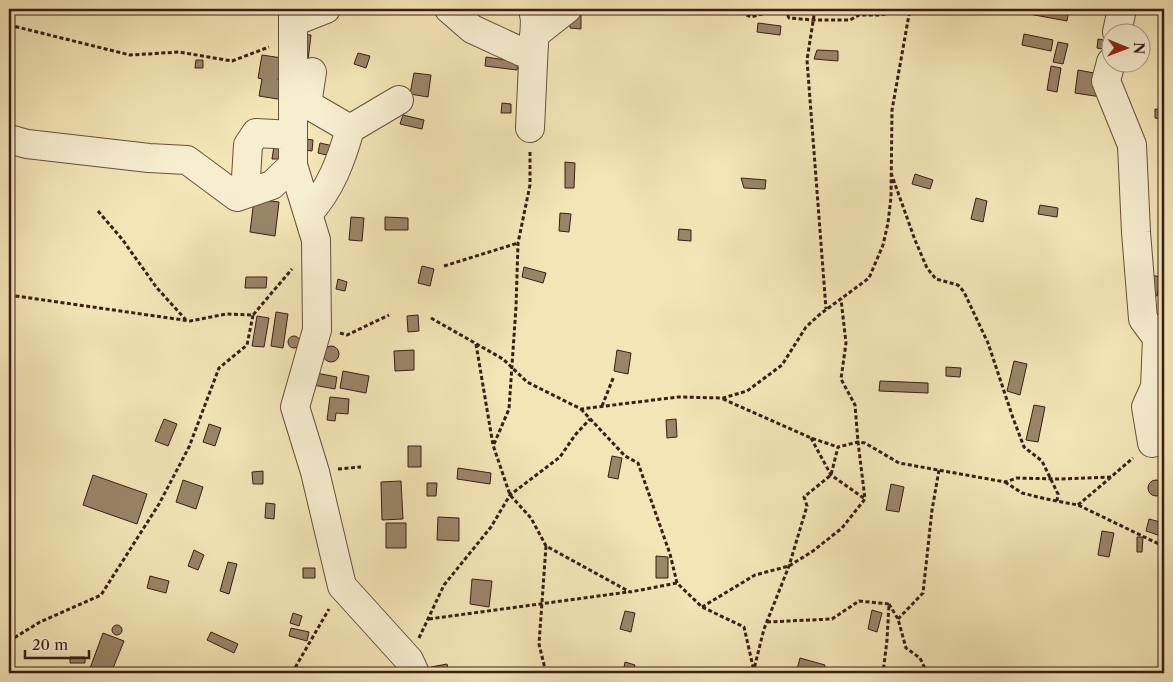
<svg xmlns="http://www.w3.org/2000/svg" width="1173" height="682" viewBox="0 0 1173 682" font-family="'Libre Caslon Text',serif">
	<style>
		.building { fill: #9a8568; stroke: #3a1e14 }
		.lines { fill: none; stroke-linecap: round; stroke-linejoin: round }
		.minor-casing { stroke: #68503c; stroke-width: 30 }
		.path { stroke: #3a1e14; stroke-width: 3; stroke-dasharray: 4 2.5; stroke-linecap: butt }
		.minor { stroke: #f7eed0; stroke-width: 28 }
	</style>
	<rect width="100%" height="100%" fill="#f3e5b6"/>
	<filter id="stains"><feTurbulence type="fractalNoise" baseFrequency=".004" numOctaves="4"/><feColorMatrix values="0 0 0 0 .2 0 0 0 0 .09 0 0 0 0 .02 0 0 0 .5 -.17"/></filter>
	<radialGradient id="worn" r=".72"><stop offset=".6" stop-color="#630" stop-opacity="0"/><stop offset="1" stop-color="#630" stop-opacity=".3"/></radialGradient>
	<!-- building -->
	<path class="building" d="M1030,9H1069L1067,21L1029,14Z
		M571,10L581,11V29L570,28Z
		M758,23L781,26L780,35L757,32Z
		M302,34L311,35L308,60L299,59Z
		M1024,34L1053,40L1051,51L1022,45Z
		M1098,39L1109,41L1108,50L1097,48Z
		M1058,42L1068,44L1063,64L1053,62Z
		M817,50L838,51V61L814,59Z
		M358,53L370,56L366,68L354,64Z
		M262,55L282,58L278,80L287,81L284,100L259,96L262,79L258,78Z
		M486,57L519,62L517,70L485,66Z
		M196,60H203V68H195Z
		M1051,66L1061,68L1057,92L1047,90Z
		M1078,70L1105,75L1101,97L1075,93Z
		M414,73L431,75L428,97L410,94Z
		M502,103L511,104V113H501Z
		M1155,109L1164,110V119L1155,118Z
		M403,115L424,120L422,129L400,124Z
		M300,138L313,140L312,151L298,149Z
		M275,139L286,140L284,159H272Z
		M320,143L342,148L340,158L318,153Z
		M565,162L575,163L574,188H565Z
		M915,174L933,180L930,189L912,184Z
		M741,178L766,180L765,189L744,188Z
		M976,198L987,201L983,222L971,219Z
		M254,199L279,202L275,236L250,232Z
		M1040,205L1058,208L1057,217L1038,214Z
		M560,213L571,214L569,232L559,231Z
		M351,217L364,218L362,241L349,240Z
		M385,217L408,218V230H385Z
		M679,229L691,230V241L678,240Z
		M422,266L434,269L430,286L418,283Z
		M524,267L546,273L543,283L522,277Z
		M1150,275L1161,277L1157,296L1145,294Z
		M246,277H267L266,288H245Z
		M338,279L347,282L345,291L336,289Z
		M276,312L288,314L283,348L271,346Z
		M418,315L419,331L408,332L407,316Z
		M257,316L269,318L264,347L252,346Z
		M288 342a6 6 0 1 1 12 0a6 6 0 1 1-12 0Z
		M323 354a8 8 0 1 1 16 0a8 8 0 1 1-16 0Z
		M414,350V370L395,371L394,351Z
		M617,350L631,353L628,374L614,371Z
		M1014,361L1027,364L1020,395L1007,391Z
		M946,367L961,368L960,377L946,376Z
		M343,371L369,376L366,393L340,388Z
		M316,373L337,377L335,389L313,385Z
		M880,381L928,383V393L879,391Z
		M330,397L349,399L348,414L336,413L335,421L327,420Z
		M1034,405L1045,407L1038,442L1026,440Z
		M164,419L177,424L168,446L155,441Z
		M676,419L677,437L667,438L666,420Z
		M209,424L221,428L215,446L203,442Z
		M408,446H421V467H408Z
		M612,456L622,458L618,479L608,477Z
		M458,468L491,473L490,484L457,479Z
		M263,471V484H253L252,472Z
		M93,475L147,494L137,524L83,505Z
		M1148 488a8 8 0 1 1 16 0a8 8 0 1 1-16 0Z
		M183,480L203,487L196,509L176,502Z
		M401,481L403,519L382,520L381,482Z
		M427,483H437L436,496H427Z
		M891,484L904,487L899,512L886,510Z
		M266,503L275,504L274,519L265,518Z
		M438,517L459,518V541L437,540Z
		M1149,519L1164,523V537L1146,531Z
		M386,523H406V548H386Z
		M1102,531L1114,533L1109,557L1098,555Z
		M1137,537H1143L1142,552H1137Z
		M194,550L204,555L198,570L188,566Z
		M656,556L668,557V578H656Z
		M228,562L237,564L229,594L220,591Z
		M303,568H315V578H303Z
		M150,576L169,581L166,593L147,588Z
		M472,579L492,581L489,607L470,604Z
		M872,610L882,613L877,632L868,629Z
		M625,611L635,613L631,632L620,629Z
		M293,613L302,616L299,626L290,623Z
		M112 630a5 5 0 1 1 10 0a5 5 0 1 1-10 0Z
		M291,628L309,632L307,641L289,636Z
		M211,632L238,644L234,653L207,640Z
		M103,633L124,641L111,673H81L82,671H89Z
		M70,657H85V663H70Z
		M800,658L825,665L823,673H796Z
		M625,662L635,665L633,673H623Z
		M447,664L449,673H432L431,667Z"/>
	<g class="lines">
		<!-- minor casing -->
		<g class="minor-casing">
			<path id="minor" d="M293,9V165L316,240L317,330L295,407L315,472L342,586L409,660L415,673
				M449,9L472,29L522,52L534,46
				M293,22L326,9
				M1117,32L1122,9
				M534,35L567,9
				M1111,62L1106,81L1132,145L1136,232L1143,319L1157,338L1155,387L1146,407L1152,443
				M312,72L307,104L350,129
				M530,128L535,20L533,9
				M9,139L27,144L149,158L187,160L237,197L272,185L293,165
				M245,194L248,145L256,133L292,135
				M308,214C331,188 341,161 350,129L399,100"/>
		</g>
		<!-- path -->
		<path class="path" d="M735,9L751,17L781,9
			M785,9L789,18L813,20H850L859,15H881L903,9
			M815,9L807,60L826,309
			M9,25L130,55L179,52L232,61L269,47
			M891,173L915,240L927,268L936,279L958,285L964,292L988,343L1013,418L1024,447L1042,461L1058,494L1057,501
			M98,211L122,239L157,288L186,320
			M444,266L518,243
			M9,295L190,321L226,314L253,315L292,269
			M431,318L503,359L527,382L581,409L678,397L723,398L747,391L782,365L806,327L819,315L869,278L883,245L888,223L891,197L892,110L910,9
			M340,333L347,335L389,315
			M476,344L493,445L510,495L531,518L546,546L630,592L677,583
			M723,399L811,438L838,447
			M602,406L614,376
			M581,409L625,456L638,463L670,554L677,583L702,607L744,627L754,671L757,673
			M811,438L831,475L865,499
			M494,444L509,409L516,307L518,243L530,185V150
			M338,469L361,467
			M1005,482L1022,493L1046,499L1078,505L1161,545L1164,552
			M1078,505L1110,478
			M546,546L539,644L546,673
			M889,604L898,619L906,648L920,658L927,673
			M702,607L755,575L789,566L813,551L842,528L865,499L858,442L855,405L841,379L846,343L841,299
			M429,619L628,592
			M898,619L923,593L932,510L939,470
			M767,622L832,619L859,601L889,604L887,640L883,673
			M419,638L444,585L491,527L510,495L560,457L575,435L590,419
			M9,641L40,622L101,595L159,504L189,447L219,368L247,345L253,315
			M9,669L22,673
			M292,673L329,609
			M753,673L764,629L789,566L807,506L804,497L831,475L838,447L858,442L865,443L899,463L1005,482L1017,478L1059,479L1111,477L1133,458
			M1160,673L1164,665"/>
		<!-- minor -->
		<use href="#minor" class="minor"/>
	</g>
	<!-- margin -->
	<rect width="1173" height="682" fill="none" stroke="#f3e5b6" stroke-width="30"/>
	<rect x="10" y="10" width="1153" height="662" fill="none" stroke="#3a1e14" stroke-width="2.5"/>
	<rect x="15" y="15" width="1143" height="652" fill="none" stroke="#3a1e14"/>
	<!-- north arrow -->
	<g transform="translate(1126 48) rotate(91)"><circle r="24" fill="#f7eed0" stroke="#ab9b85"/>
	<path d="M0-4L9 19L0 12L-9 19Z" fill="#8f2418"/>
	<text y="-8" font-size="14" font-weight="bold" text-anchor="middle" fill="#3a1e14">N</text>
	</g>
	<!-- scale -->
	<path d="M25 650v8h64v-8" fill="none" stroke="#3a1e14" stroke-width="2.5"/>
	<text x="32" y="650" font-size="15" fill="#3a1e14" stroke="#f7eed0" stroke-width="4" paint-order="stroke">20 m</text>
	<rect width="100%" height="100%" filter="url(#stains)"/>
	<rect width="100%" height="100%" fill="url(#worn)"/>
</svg>
